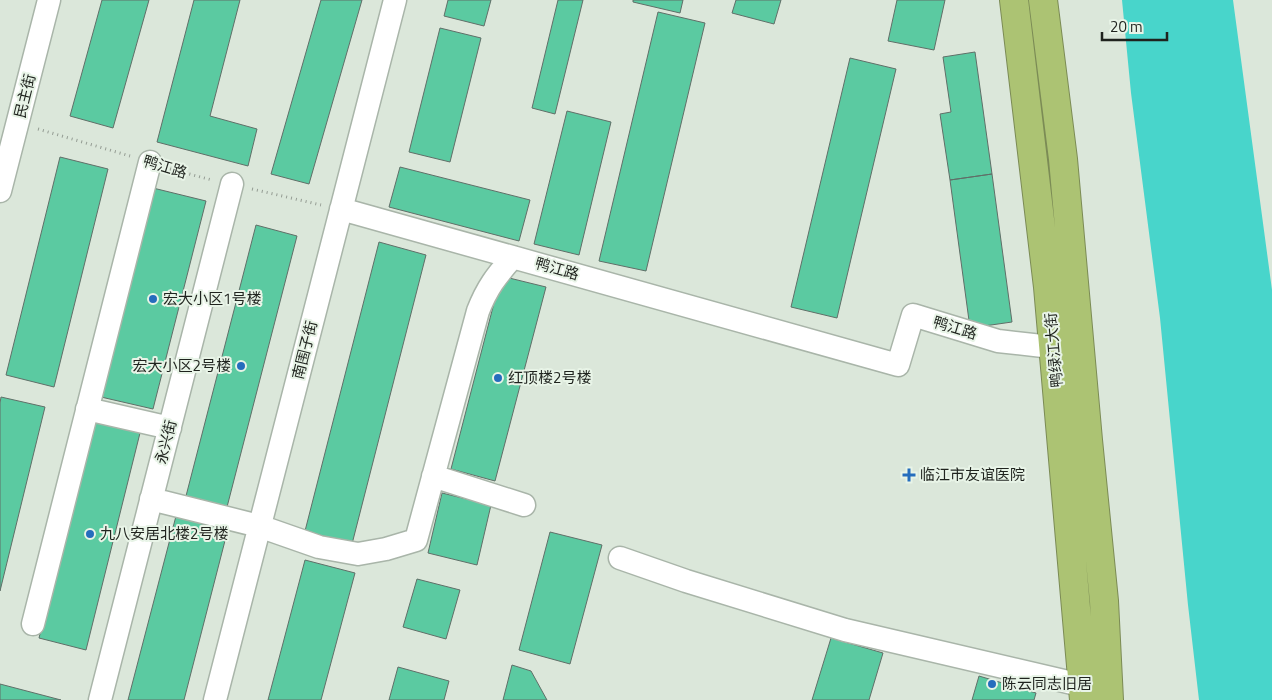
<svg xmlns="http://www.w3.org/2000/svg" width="1272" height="700" viewBox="0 0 1272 700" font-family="'Titillium Web','Noto Sans SC',sans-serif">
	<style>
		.water { fill: #48d5cb }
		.building { fill: #5bcaa1; stroke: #606f68 }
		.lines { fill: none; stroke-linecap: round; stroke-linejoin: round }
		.minor-casing { stroke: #a9b5a9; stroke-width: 25 }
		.highway-casing { stroke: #7b8b55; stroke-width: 30 }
		.path { stroke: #949c93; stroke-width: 3; stroke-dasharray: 1 4; stroke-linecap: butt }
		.minor { stroke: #fff; stroke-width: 22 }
		.highway { stroke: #acc373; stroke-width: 28 }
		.poi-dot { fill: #256dbd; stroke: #e8f4e7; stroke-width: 2 }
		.labels { text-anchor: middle; stroke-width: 4; stroke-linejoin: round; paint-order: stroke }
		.street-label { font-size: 15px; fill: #1f231e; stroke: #e8f4e7 }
		.poi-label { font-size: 15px; fill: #1f231e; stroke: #e8f4e7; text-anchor: start }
	</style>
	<rect width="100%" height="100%" fill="#dbe7da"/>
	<!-- water -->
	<path class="water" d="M1122,0H1233L1272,290V700H1199L1188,605L1160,318L1131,93Z"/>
	<!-- building -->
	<path class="building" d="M102,0H149L113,128L70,116Z
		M194,0H240L210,116L257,129L248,166L157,142Z
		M321,0H362L309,184L271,174Z
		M448,0H491L484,26L444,16Z
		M558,0H583L555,114L532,108Z
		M633,0H683L680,13L633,2Z
		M736,0H781L774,24L732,13Z
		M897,0H945L934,50L888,41Z
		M658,12L705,23L646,271L599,261Z
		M440,28L481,38L450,162L409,152Z
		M975,52L992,174L950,180L940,114L951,112L943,57Z
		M850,58L896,69L837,318L791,307Z
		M567,111L611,122L579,255L534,244Z
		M60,157L108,169L54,387L6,375Z
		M400,167L530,200L519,241L389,207Z
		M992,174L1012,322L970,328L950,180Z
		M153,188L206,201L153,409L101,397Z
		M256,225L297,236L227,507L186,496Z
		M379,242L426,255L352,544L305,531Z
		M501,276L546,287L495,481L451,469Z
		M1,397L45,407L0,591V403Z
		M94,418L141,429L86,650L39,638Z
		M442,493L491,505L477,565L428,553Z
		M176,516L228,529L184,700H128Z
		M550,532L602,545L570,664L519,650Z
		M305,560L355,573L321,700H268Z
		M417,579L460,590L446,639L403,627Z
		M831,638L883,653L869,700H812Z
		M512,665L531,671L547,700H503Z
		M398,667L449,681L444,700H389Z
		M979,676L1036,693L1034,700H972Z
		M0,684L61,700H0Z"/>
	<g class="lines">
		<!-- minor casing -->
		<g class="minor-casing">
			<path id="minor" d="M0,191L49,0
				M341,209L898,365L913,315L998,341L1069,349
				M87,409L170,428
				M433,476L524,505
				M151,499L259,526L319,547L358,554L386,549L416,540L478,311C487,288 496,276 513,257
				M620,558L686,581L845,630L1098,689
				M33,624L150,162
				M100,700L232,184
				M215,700L395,0"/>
		</g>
		<!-- highway casing -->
		<g class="highway-casing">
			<path id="highway" d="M1014,0L1048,287L1084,700
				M1043,0L1063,159L1088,440L1104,601L1109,700"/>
		</g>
		<!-- path -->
		<path class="path" d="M38,129L130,156
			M170,169L212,180
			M252,189L321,205"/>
		<!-- minor -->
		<use href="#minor" class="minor"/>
		<!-- highway -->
		<use href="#highway" class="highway"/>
	</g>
	<!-- markers -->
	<g class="poi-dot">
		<circle cx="153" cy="299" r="5"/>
		<circle cx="241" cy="366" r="5"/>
		<circle cx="498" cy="378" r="5"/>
		<path d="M906.5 467.5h5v5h5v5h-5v5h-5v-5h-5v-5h5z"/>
		<circle cx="90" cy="534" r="5"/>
		<circle cx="992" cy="684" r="5"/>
	</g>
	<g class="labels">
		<!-- street labels -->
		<g class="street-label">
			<text transform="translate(25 96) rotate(-76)" y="5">民主街</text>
			<text transform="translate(165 167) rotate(17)" y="5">鸭江路</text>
			<text transform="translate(557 269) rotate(16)" y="5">鸭江路</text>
			<text transform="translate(955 328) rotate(17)" y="5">鸭江路</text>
			<text transform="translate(305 350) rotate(-76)" y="5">南围子街</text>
			<text transform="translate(1054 350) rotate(-95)" y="5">鸭绿江大街</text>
			<text transform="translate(166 442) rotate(-76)" y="5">永兴街</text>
		</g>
		<!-- poi labels -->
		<g class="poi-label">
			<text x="163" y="304">宏大小区1号楼</text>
			<text x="231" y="371" text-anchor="end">宏大小区2号楼</text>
			<text x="508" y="383">红顶楼2号楼</text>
			<text x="920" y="480">临江市友谊医院</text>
			<text x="100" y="539">九八安居北楼2号楼</text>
			<text x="1002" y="689">陈云同志旧居</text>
		</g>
	</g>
	<!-- scale -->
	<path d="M1102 32v8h65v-8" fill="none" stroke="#1f231e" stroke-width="2.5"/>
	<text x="1110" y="32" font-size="15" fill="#1f231e" stroke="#e8f4e7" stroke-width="4" paint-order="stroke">20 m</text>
</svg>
